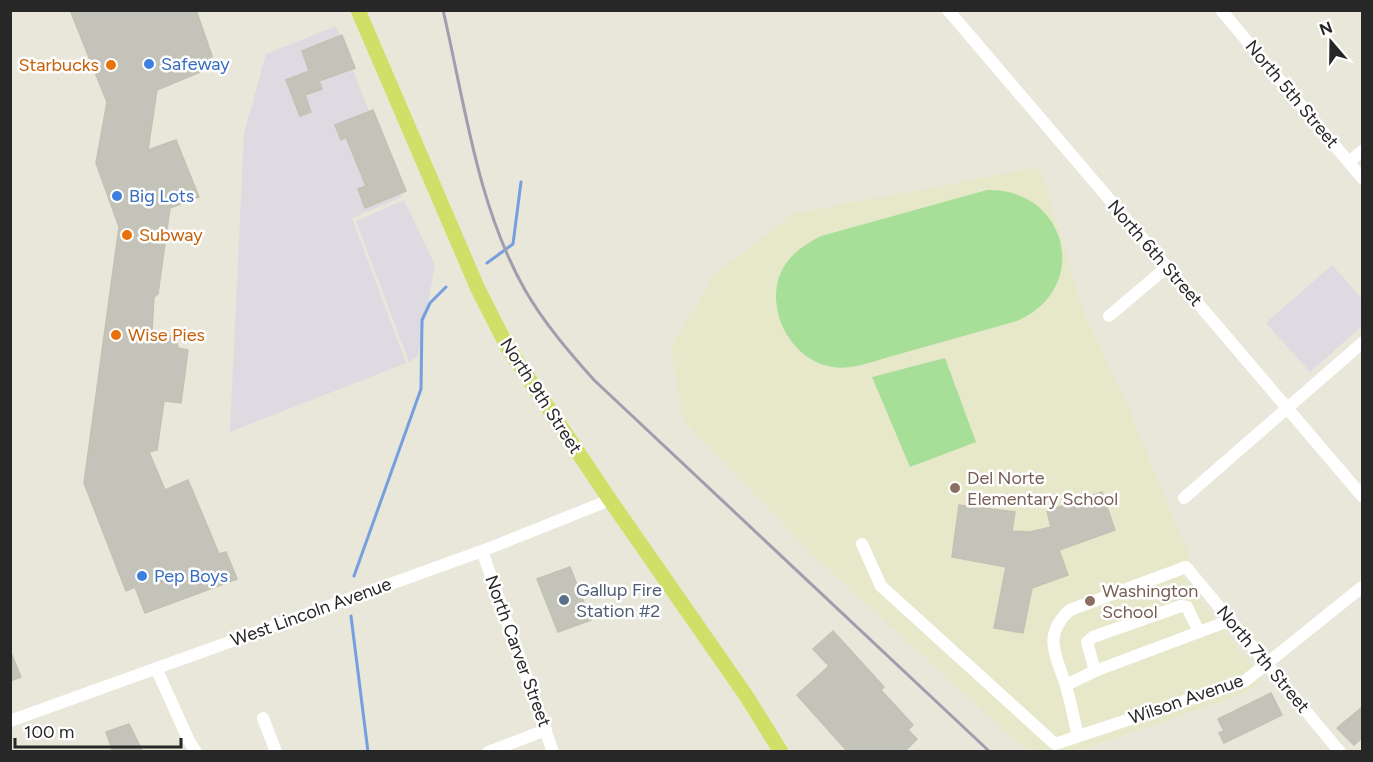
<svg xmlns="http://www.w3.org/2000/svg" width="1373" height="762" viewBox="0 0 1373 762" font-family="Figtree,sans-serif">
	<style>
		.industrial { fill: #dedae1 }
		.education { fill: #e7e8ca }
		.pitch { fill: #a7df98 }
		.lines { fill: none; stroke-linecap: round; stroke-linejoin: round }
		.stream { stroke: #779edf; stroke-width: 3 }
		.building { fill: #c3c3b9; stroke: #c2c2b4; stroke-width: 1.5 }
		.minor { stroke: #fff; stroke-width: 12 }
		.major { stroke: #d0df67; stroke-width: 15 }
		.rail { stroke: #a19daf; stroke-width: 3 }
		.shop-dot { fill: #3f7fe0; stroke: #fff; stroke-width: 2 }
		.food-dot { fill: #e8710a; stroke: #fff; stroke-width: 2 }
		.education-dot { fill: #8d6e63; stroke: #fff; stroke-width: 2 }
		.service-dot { fill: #5c6f8a; stroke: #fff; stroke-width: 2 }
		.labels { text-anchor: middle; stroke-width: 5; stroke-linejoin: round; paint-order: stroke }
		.shop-label { font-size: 18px; fill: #366cbe; stroke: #fff; text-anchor: start }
		.food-label { font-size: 18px; fill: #c56008; stroke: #fff; text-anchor: start }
		.street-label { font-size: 18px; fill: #272727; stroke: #fff }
		.education-label { font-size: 18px; fill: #785e54; stroke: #fff; text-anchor: start }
		.service-label { font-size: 18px; fill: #4e5e75; stroke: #fff; text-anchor: start }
	</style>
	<rect width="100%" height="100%" fill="#e8e7d9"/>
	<!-- industrial -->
	<path class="industrial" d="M336,26L402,197L352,218L406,363L230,432L244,133L266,54Z
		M404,200L435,265L418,356L409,362L356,221Z
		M1332,265L1362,299V326L1310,372L1266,323Z"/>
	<!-- education -->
	<path class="education" d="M1040,167L1084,312L1129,409L1190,558L1184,579L1263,680L1245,694L1077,751H1027L815,557L683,420L671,348L714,275L792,214Z"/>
	<!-- pitch -->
	<path class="pitch" d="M987,190C1067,188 1093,288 1017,321C979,332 941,342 903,353C886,357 867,365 850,367C809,373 777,336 776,298C776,266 794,250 821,236Z
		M945,358L976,442L910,467L872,377Z"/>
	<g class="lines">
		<!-- stream -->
		<path class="stream" d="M487,263L513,244L521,182
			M354,576L421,389L422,320L430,303L446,287
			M351,616L368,752"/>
	</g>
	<!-- building -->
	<path class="building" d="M70,10H196L212,56L203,71L157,90L148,150L176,140L199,197L170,208L158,294L154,297L152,333L176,337L178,348L188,350L181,403L164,401L157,450L149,452L165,490L188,480L219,554L226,552L237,579L145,613L135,587L126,591L84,483L119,227L96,163L107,102Z
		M342,35L355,68L319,81L322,89L305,95L311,112L300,116L286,80L309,71L302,51Z
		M373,110L406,191L365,208L358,189L366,186L346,137L341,140L335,125Z
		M1102,492L1115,530L1059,550L1068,575L1032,588L1023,633L994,628L1006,567L952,557L959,505L1015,512L1012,531L1030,532L1051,527L1047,511Z
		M570,567L591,620L558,632L537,579Z
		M833,631L884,687L881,690L913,725L908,730L917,739L904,752H848L797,695L829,666L813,649Z
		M10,650L21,677L10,681Z
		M1271,693L1282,715L1224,743L1219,733L1224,731L1218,719Z
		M1362,707V738L1354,745L1337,728Z
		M129,724L142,750L113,752L106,732Z"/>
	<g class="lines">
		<!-- minor -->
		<path class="minor" d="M948,10L1362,496
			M1221,10L1362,178
			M1349,162L1362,151
			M1109,316L1167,267
			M1184,498L1362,343
			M862,544L881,586L1055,744L1245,681L1362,587
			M482,551L553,752
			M156,668L189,741L196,752
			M1095,671L1087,642L1093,637L1181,606L1187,607L1199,632
			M1066,685L1095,671L1231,620
			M263,718L276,752
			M10,721L482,551L610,500
			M1078,736C1074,720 1071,703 1066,686C1057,656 1041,636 1070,610L1186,567L1340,752
			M488,752L546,730"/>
		<!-- major -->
		<path class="major" d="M358,10L478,289L508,348L610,500L747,697L781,752"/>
		<!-- rail -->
		<path class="rail" d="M443,10C465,104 477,205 525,290C544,323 569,352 594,380L990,752"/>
	</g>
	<!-- markers -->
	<g class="shop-dot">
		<circle cx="149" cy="64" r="6"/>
		<circle cx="117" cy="196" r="6"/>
		<circle cx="142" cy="576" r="6"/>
	</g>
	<g class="food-dot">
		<circle cx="111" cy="65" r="6"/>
		<circle cx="127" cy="235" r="6"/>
		<circle cx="116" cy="335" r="6"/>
	</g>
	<g class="education-dot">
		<circle cx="955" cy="488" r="6"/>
		<circle cx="1090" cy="601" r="6"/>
	</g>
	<circle class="service-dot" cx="564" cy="600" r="6"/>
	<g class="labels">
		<!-- shop labels -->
		<g class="shop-label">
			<text x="161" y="70">Safeway</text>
			<text x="129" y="202">Big Lots</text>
			<text x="154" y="582">Pep Boys</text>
		</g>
		<!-- food labels -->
		<g class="food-label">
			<text x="99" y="71" text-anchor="end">Starbucks</text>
			<text x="139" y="241">Subway</text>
			<text x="128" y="341">Wise Pies</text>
		</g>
		<!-- street labels -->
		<g class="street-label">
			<text transform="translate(1292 94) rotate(50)" y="6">North 5th Street</text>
			<text transform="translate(1155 253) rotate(49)" y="6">North 6th Street</text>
			<text transform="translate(541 396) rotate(57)" y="6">North 9th Street</text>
			<text transform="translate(311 612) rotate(-20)" y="6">West Lincoln Avenue</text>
			<text transform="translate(518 651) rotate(70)" y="6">North Carver Street</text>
			<text transform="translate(1263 659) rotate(50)" y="6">North 7th Street</text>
			<text transform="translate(1186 699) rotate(-19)" y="6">Wilson Avenue</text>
		</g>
		<!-- education labels -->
		<g class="education-label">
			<text x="967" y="484">Del Norte<tspan x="967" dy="21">Elementary School</tspan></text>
			<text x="1102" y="597">Washington<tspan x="1102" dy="21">School</tspan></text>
		</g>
		<!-- service labels -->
		<g class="service-label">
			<text x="576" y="596">Gallup Fire<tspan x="576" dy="21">Station #2</tspan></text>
		</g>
	</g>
	<!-- border -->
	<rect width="1373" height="762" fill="none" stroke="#272727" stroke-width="24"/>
	<!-- north arrow -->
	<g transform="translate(1331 42) rotate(340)" stroke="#ffffff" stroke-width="4.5" paint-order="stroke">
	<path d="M0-4.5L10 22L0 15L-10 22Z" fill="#272727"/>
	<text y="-9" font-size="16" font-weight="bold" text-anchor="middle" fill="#272727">N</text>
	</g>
	<!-- scale -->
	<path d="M15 738v9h166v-9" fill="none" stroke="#272727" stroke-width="3"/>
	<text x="24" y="738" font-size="18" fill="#272727" stroke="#ffffff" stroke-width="4.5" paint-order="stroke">100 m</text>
</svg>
